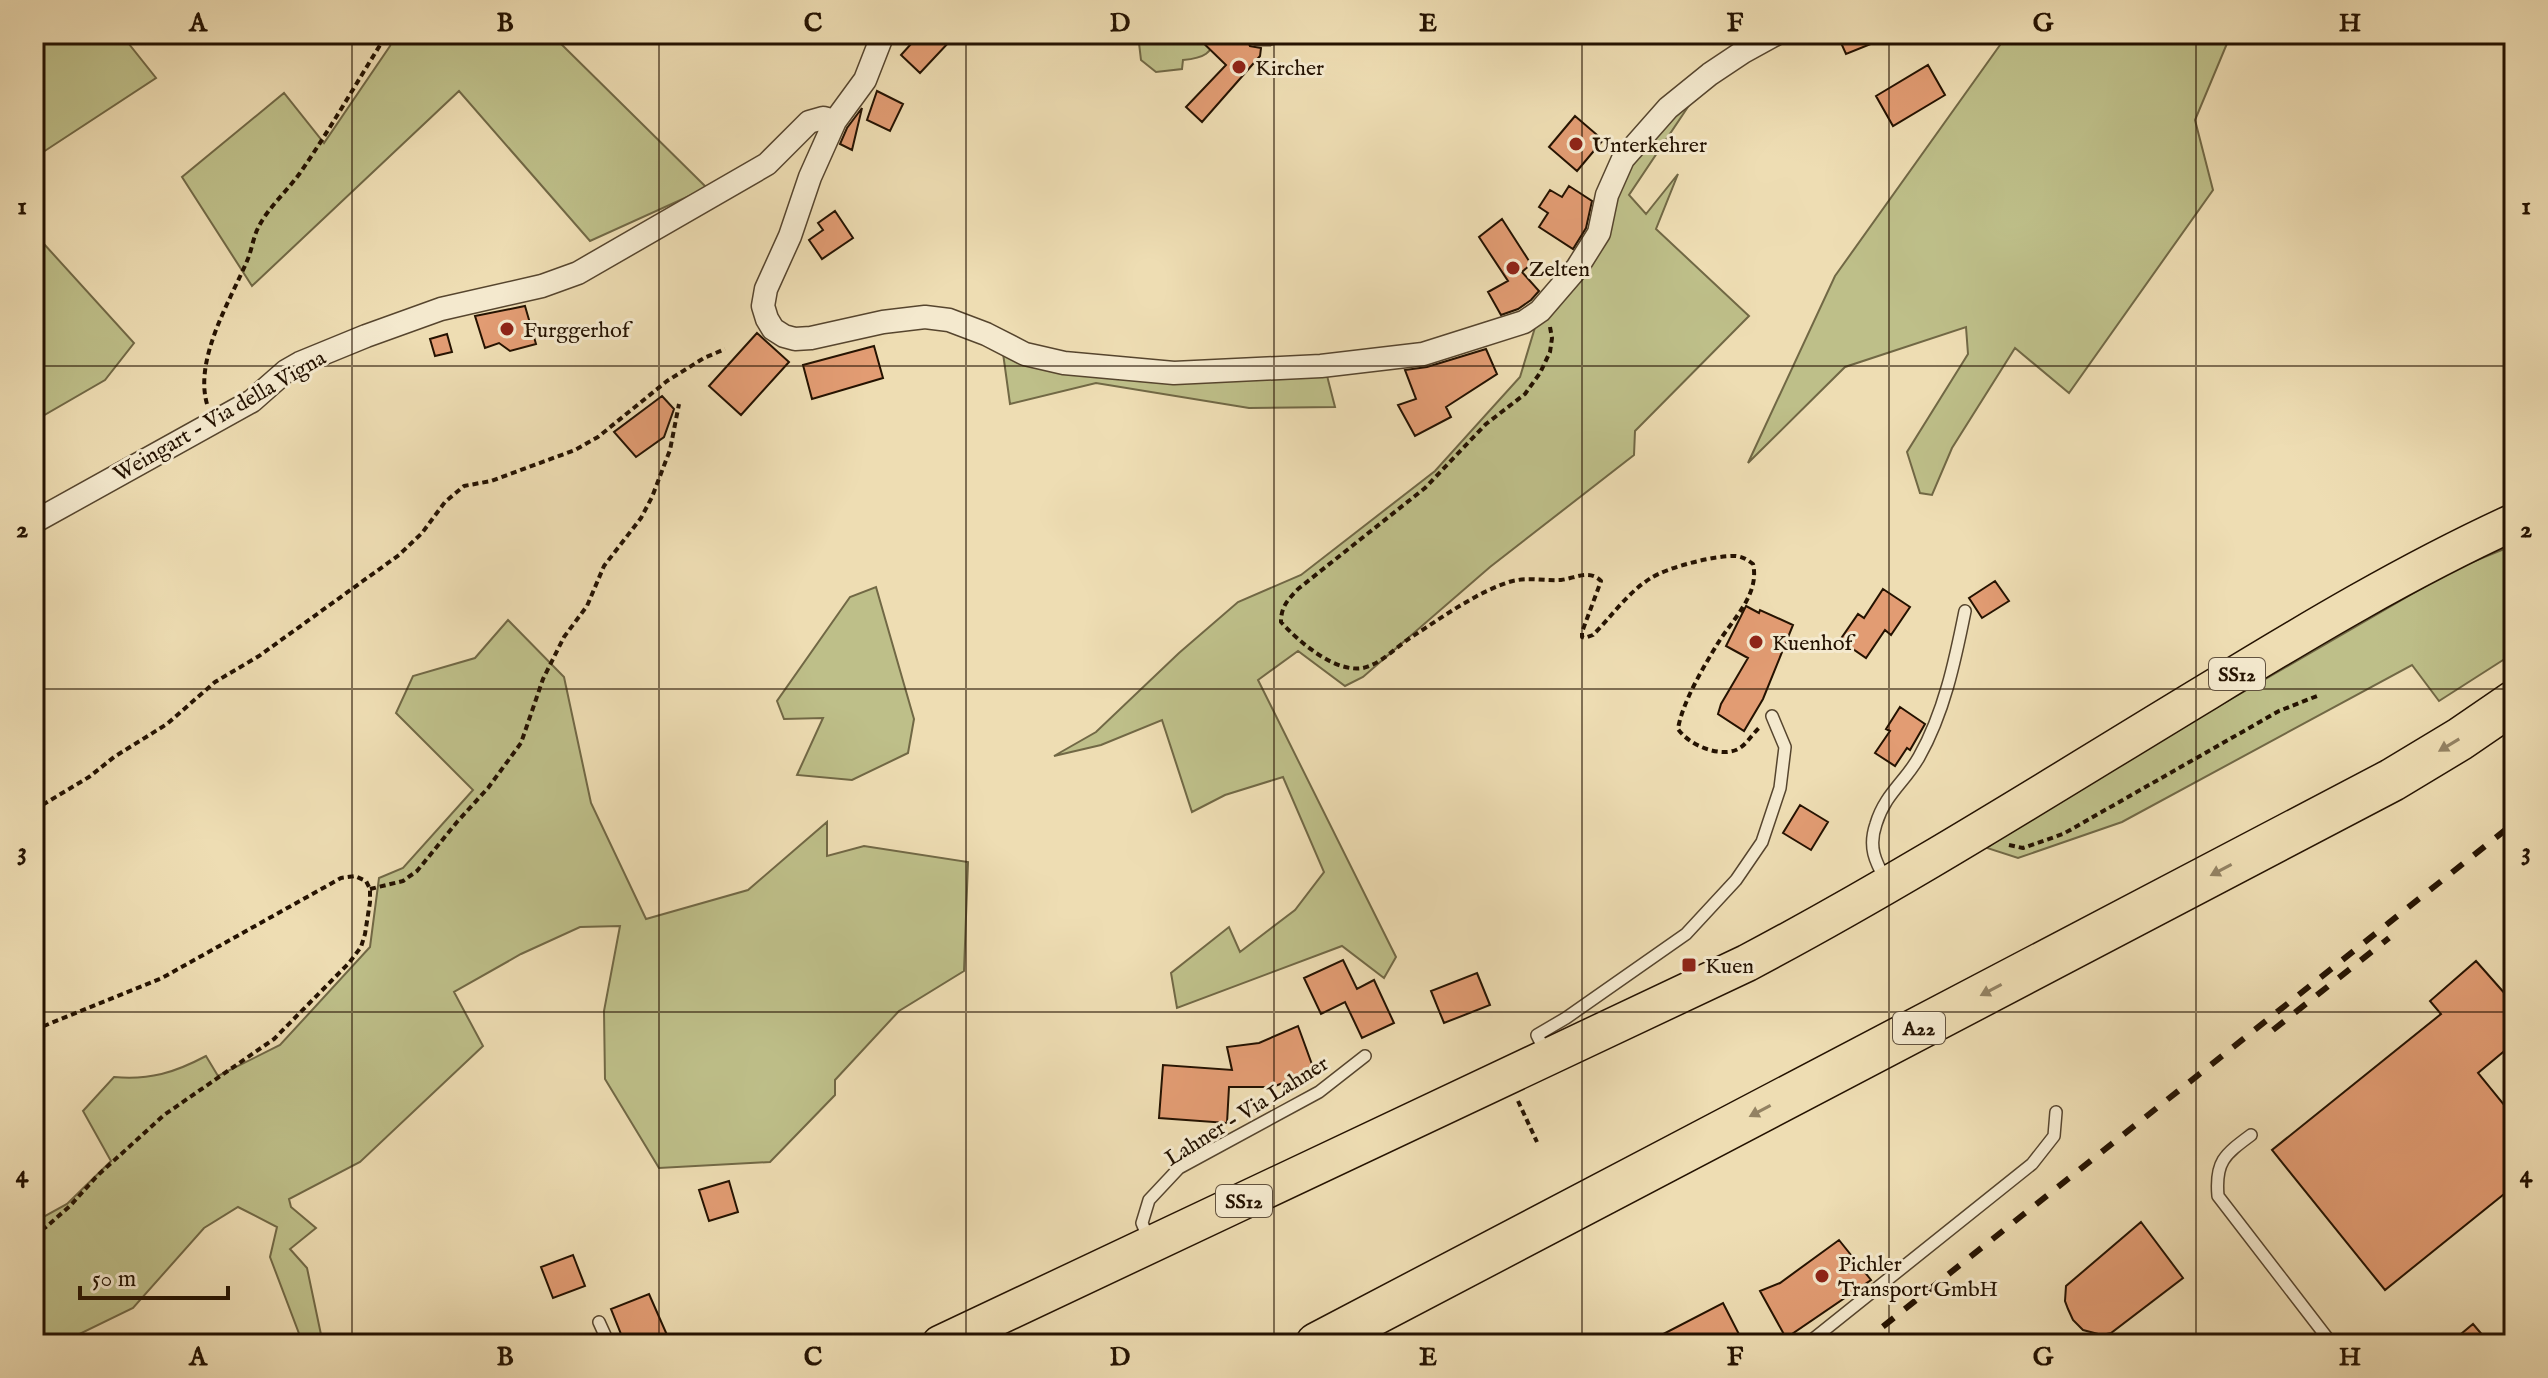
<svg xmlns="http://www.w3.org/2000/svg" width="2548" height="1378" viewBox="0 0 2548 1378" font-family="'IM FELL English',serif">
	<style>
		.green { fill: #bebf89; stroke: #716845; stroke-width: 2 }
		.building { fill: #e29c73; stroke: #241201; stroke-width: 2 }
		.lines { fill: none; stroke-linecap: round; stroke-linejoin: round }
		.service-casing { stroke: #56452e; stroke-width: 14 }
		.minor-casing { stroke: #56452e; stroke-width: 25 }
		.primary-casing { stroke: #241201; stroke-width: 39 }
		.motorway-casing { stroke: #241201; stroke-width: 45 }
		.path { stroke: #241201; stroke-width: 4; stroke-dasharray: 6 4; stroke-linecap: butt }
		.service { stroke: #f4e9ce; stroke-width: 11 }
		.minor { stroke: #f4e9ce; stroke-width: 22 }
		.primary { stroke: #eeddb3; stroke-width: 36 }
		.motorway { stroke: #eeddb3; stroke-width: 42 }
		.rail { stroke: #241201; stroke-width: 6; stroke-dasharray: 14 14; stroke-linecap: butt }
		.oneway { fill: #938263 }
		.grid { fill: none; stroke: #241201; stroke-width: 2; stroke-opacity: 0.55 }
		.poi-dot { fill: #8f2418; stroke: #f4e9ce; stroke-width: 3 }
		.labels { text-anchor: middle; stroke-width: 6; stroke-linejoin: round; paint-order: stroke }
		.shield { fill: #f4e9ce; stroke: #62523e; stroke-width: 2 }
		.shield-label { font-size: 20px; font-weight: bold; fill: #241201 }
		.poi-label { font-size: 22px; fill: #241201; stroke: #f4e9ce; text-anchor: start }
		.street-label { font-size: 22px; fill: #241201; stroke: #f4e9ce }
		.neatline { fill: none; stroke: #241201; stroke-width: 3 }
		.grid-label { font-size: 26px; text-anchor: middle; font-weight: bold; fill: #241201 }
	</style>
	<rect width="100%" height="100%" fill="#eeddb3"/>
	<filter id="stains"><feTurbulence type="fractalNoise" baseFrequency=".0025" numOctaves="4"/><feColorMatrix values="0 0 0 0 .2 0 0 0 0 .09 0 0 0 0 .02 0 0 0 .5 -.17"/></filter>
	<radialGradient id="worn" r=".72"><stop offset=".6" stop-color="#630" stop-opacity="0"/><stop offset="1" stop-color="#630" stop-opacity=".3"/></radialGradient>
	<!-- green -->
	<path class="green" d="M34,34H121L156,78L34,158Z
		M395,34H551L707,188L590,241L459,91L252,286L182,177L284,93L324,143L390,46Z
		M1142,34H1221C1209,54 1206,58 1183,60L1182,69L1156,72L1141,60L1139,43Z
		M1999,34H2231L2195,120L2213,190L2069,393L2015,348L1952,448L1932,495L1920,493L1907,452L1968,354L1966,327L1845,367L1748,463L1835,276L2000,45Z
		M1710,74L1629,195L1646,214L1678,174L1656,229L1749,316L1635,431L1634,455L1490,567L1363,677L1345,686L1298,651L1258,680L1396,957L1384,978L1342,946L1177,1008L1171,973L1229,927L1240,952L1295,910L1324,872L1283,777L1225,795L1192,812L1162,720L1101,745L1054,756L1096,732L1179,653L1238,602L1301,575L1435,471L1520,377L1540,311L1577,268L1623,159Z
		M34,233L134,343L105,380L34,421Z
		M1002,346L1161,368L1323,360L1335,407L1249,408L1096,383L1010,404Z
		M2514,545V653L2439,701L2412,665L2122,822L2018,858L1987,848L2033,814L2455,569Z
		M876,587L914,719L908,753L852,780L797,775L823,718L784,719L777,701L850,597Z
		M508,620L564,677L591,803L646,919L748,890L827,822V856L864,846L968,862L964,971L899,1011L835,1080V1095L770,1162L659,1168L605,1079L604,1011L620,926L580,927L521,954L454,992L483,1046L360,1162L289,1199L291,1207L316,1228L290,1249L307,1268L323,1344H303L270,1257L277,1227L238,1207L204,1228L133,1308L59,1344H34V1222L67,1204L111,1161L83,1111L114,1077C150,1080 174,1073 206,1056L218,1076L280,1045L370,947L379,878L403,868L473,790L396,713L413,676L475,658Z"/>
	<!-- building -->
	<path class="building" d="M920,34H942L950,41L920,73L901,55Z
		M1194,34H1244L1250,46L1261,48L1260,56L1202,122L1186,107L1226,65Z
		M1837,34H1893V35L1846,54Z
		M1928,65L1945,95L1893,126L1876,96Z
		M877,91L903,104L890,131L867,120Z
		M862,108L852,150L840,144L847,128Z
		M1575,116L1603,140L1577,171L1549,147Z
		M1569,186L1592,201L1586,228L1573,249L1539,227L1548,213L1539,207L1550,190L1562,197Z
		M835,211L853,238L822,259L809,240L823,230L818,223Z
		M1502,219L1531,264L1522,272L1539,291L1531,300L1518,309L1501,315L1488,292L1508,281L1479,237Z
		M525,306L536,344L510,351L499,343L485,348L475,316Z
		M757,333L789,362L741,415L709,386Z
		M447,334L452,352L435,356L430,339Z
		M874,346L883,378L812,399L803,365Z
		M1486,349L1497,374L1446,407L1451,417L1415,436L1398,405L1416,399L1405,370L1427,367Z
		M662,396L674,409L664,437L636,457L614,432Z
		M1995,581L2009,601L1982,618L1969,598Z
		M1883,589L1910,607L1891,635L1885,630L1866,658L1840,640L1858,614L1864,618Z
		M1746,606L1759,613L1760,610L1793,625L1763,699L1744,731L1718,714L1721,704L1748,658L1726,646Z
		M1900,707L1925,724L1910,750L1907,748L1895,766L1875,753L1890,731L1886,729Z
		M1800,805L1828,822L1811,850L1783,833Z
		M1343,960L1357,989L1374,980L1394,1023L1362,1038L1345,1002L1321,1014L1304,978Z
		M2476,961L2514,1004V1043L2478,1073L2514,1117V1186L2385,1290L2272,1150L2441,1014L2430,1001Z
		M1477,973L1490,1005L1444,1023L1431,991Z
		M1298,1026L1314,1070L1273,1087H1229L1227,1123L1159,1118L1163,1065L1232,1070L1227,1047L1259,1043Z
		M729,1181L738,1212L709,1221L699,1190Z
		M2141,1222L2183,1278L2111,1333L2102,1335L2083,1330L2073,1320L2068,1309L2065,1301L2066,1286Z
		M1839,1240L1871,1280L1786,1338L1760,1291L1780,1283Z
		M573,1255L585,1286L553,1298L541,1267Z
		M649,1294L671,1344H625L611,1309Z
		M1723,1303L1744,1344H1644Z
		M2473,1324L2490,1344H2449Z"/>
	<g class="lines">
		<!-- service casing -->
		<g class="service-casing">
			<path id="service" d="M1886,881C1875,861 1868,847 1876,824C1885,794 1905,782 1919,757C1944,713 1955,661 1965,611
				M1546,1053L1537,1035L1566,1018L1686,934L1736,880L1762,842L1780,788L1785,747L1772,716
				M2251,1135C2224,1155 2215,1162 2218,1196L2332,1344
				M1149,1240L1142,1223L1149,1200L1179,1168L1319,1092L1365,1056
				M599,1322L609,1344
				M1807,1344L2032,1164L2054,1136L2056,1112"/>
		</g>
		<!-- minor casing -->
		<g class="minor-casing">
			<path id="minor" d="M883,34L865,80L835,121L810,177L790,236L766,289L763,306L767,319L773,329L784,336L795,339L811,338L883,322L925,317L949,320L986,334L1025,354L1064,363L1174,373L1321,366L1423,354L1524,322L1540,311L1577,268L1599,233L1607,195L1623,159L1668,108L1710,74L1743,52L1776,34
				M1258,34H1269
				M34,522L252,401L286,371L300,363L366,336L441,309L542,286L578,273L767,164L809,122L823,118L835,121"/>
		</g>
		<!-- primary casing -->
		<g class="primary-casing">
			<path id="primary" d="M940,1344L1747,963C1904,880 2055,784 2207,692C2307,631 2407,571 2514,522"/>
		</g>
		<!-- motorway casing -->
		<g class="motorway-casing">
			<path id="motorway" d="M1317,1344L2392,780L2460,739L2514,702"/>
		</g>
		<!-- path -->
		<path class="path" d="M1550,327L1552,338L1550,352L1540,373L1525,394L1486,424L1425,488L1298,589C1288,600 1281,606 1281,622C1299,642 1335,673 1363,668C1381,664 1395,648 1410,638C1440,619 1472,595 1506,583C1525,576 1542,581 1561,580C1576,578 1589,569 1601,581L1582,632V637L1585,638L1593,635C1611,617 1628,592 1651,578C1668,567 1716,555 1736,556C1743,557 1748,560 1753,564C1760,594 1733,619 1718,643C1704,666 1682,703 1678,729C1689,745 1718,757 1736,750C1746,746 1752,734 1760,727
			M207,404C194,359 230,301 247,261C252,250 253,237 259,226C269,207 287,191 300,173C331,128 358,80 387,34
			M34,810L89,777L114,757L167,724L215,682L259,656L399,555L422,533L445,502L464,486L491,481L575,450L598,437L667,381L704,358L725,349
			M2009,845L2023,848L2063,834L2279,711L2317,696
			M370,889L403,881L417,871L457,822L488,788L521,743L543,679L564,637L587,606L604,566L641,518L652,497L670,450L679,404
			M34,1030L162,978L341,878L355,876L366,881L370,889V902L365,934L361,947L349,963L274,1039L164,1115L97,1176L70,1206L46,1227L34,1234
			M1518,1101L1537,1142"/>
		<!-- service -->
		<use href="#service" class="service"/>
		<!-- minor -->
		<use href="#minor" class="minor"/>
		<!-- primary -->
		<use href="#primary" class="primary"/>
		<!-- motorway -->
		<use href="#motorway" class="motorway"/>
		<!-- rail -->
		<path class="rail" d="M2273,1030L2389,938
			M1861,1344L2514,823"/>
	</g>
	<!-- one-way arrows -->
	<defs><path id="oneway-solid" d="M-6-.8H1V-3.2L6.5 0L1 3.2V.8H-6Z" transform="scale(2)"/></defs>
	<g class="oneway">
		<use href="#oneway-solid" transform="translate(2449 745) rotate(149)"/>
		<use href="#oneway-solid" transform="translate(2221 870) rotate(152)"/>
		<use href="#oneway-solid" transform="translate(1991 990) rotate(152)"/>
		<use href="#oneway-solid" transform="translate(1760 1111) rotate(152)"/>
	</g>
	<!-- grid -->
	<path class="grid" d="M352,34V1344M659,34V1344M966,34V1344M1274,34V1344M1582,34V1344M1889,34V1344M2196,34V1344M34,366H2514M34,689H2514M34,1012H2514"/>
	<!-- markers -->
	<g class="poi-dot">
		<circle cx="1239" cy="67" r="8"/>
		<circle cx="1576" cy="144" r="8"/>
		<circle cx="1513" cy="268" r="8"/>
		<circle cx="507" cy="329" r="8"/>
		<circle cx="1756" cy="642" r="8"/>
		<rect x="1681" y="957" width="16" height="16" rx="4"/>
		<circle cx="1822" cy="1276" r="8"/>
	</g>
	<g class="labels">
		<!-- shield labels -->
		<g class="shield">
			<rect x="2209" y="658" width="56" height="32" rx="6"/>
			<rect x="1893" y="1012" width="52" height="32" rx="6"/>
			<rect x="1216" y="1185" width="56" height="32" rx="6"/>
		</g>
		<g class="shield-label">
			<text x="2237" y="681">SS12</text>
			<text x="1919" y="1035">A22</text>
			<text x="1244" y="1208">SS12</text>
		</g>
		<!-- poi labels -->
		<g class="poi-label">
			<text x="1255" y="75">Kircher</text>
			<text x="1592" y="152">Unterkehrer</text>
			<text x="1529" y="276">Zelten</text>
			<text x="523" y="337">Furggerhof</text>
			<text x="1772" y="650">Kuenhof</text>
			<text x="1705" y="973">Kuen</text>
			<text x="1838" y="1271">Pichler<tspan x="1838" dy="25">Transport GmbH</tspan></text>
		</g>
		<!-- street labels -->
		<g class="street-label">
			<text transform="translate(219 415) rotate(-30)" y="8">Weingart - Via della Vigna</text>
			<text transform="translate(1246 1110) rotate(-32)" y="8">Lahner - Via Lahner</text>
		</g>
	</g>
	<!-- margin -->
	<rect width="2548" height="1378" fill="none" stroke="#eeddb3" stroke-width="88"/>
	<!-- scale -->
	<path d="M80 1286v12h148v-12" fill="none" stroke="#241201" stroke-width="4"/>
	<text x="92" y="1286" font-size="24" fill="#241201" stroke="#f4e9ce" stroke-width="6" paint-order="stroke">50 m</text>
	<rect x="44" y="44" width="2460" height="1290" class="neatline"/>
	<g class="grid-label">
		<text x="198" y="31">A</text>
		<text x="505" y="31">B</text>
		<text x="813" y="31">C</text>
		<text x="1120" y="31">D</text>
		<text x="1428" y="31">E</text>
		<text x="1735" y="31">F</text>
		<text x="2043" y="31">G</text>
		<text x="2350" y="31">H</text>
		<text x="22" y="214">1</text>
		<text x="2526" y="214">1</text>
		<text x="22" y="537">2</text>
		<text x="2526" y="537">2</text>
		<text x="22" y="859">3</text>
		<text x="2526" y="859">3</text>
		<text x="22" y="1182">4</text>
		<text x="2526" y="1182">4</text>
		<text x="198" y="1365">A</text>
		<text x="505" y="1365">B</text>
		<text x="813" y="1365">C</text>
		<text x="1120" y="1365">D</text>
		<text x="1428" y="1365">E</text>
		<text x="1735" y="1365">F</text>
		<text x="2043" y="1365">G</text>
		<text x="2350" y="1365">H</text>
	</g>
	<rect width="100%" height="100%" filter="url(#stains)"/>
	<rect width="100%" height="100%" fill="url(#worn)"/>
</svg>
